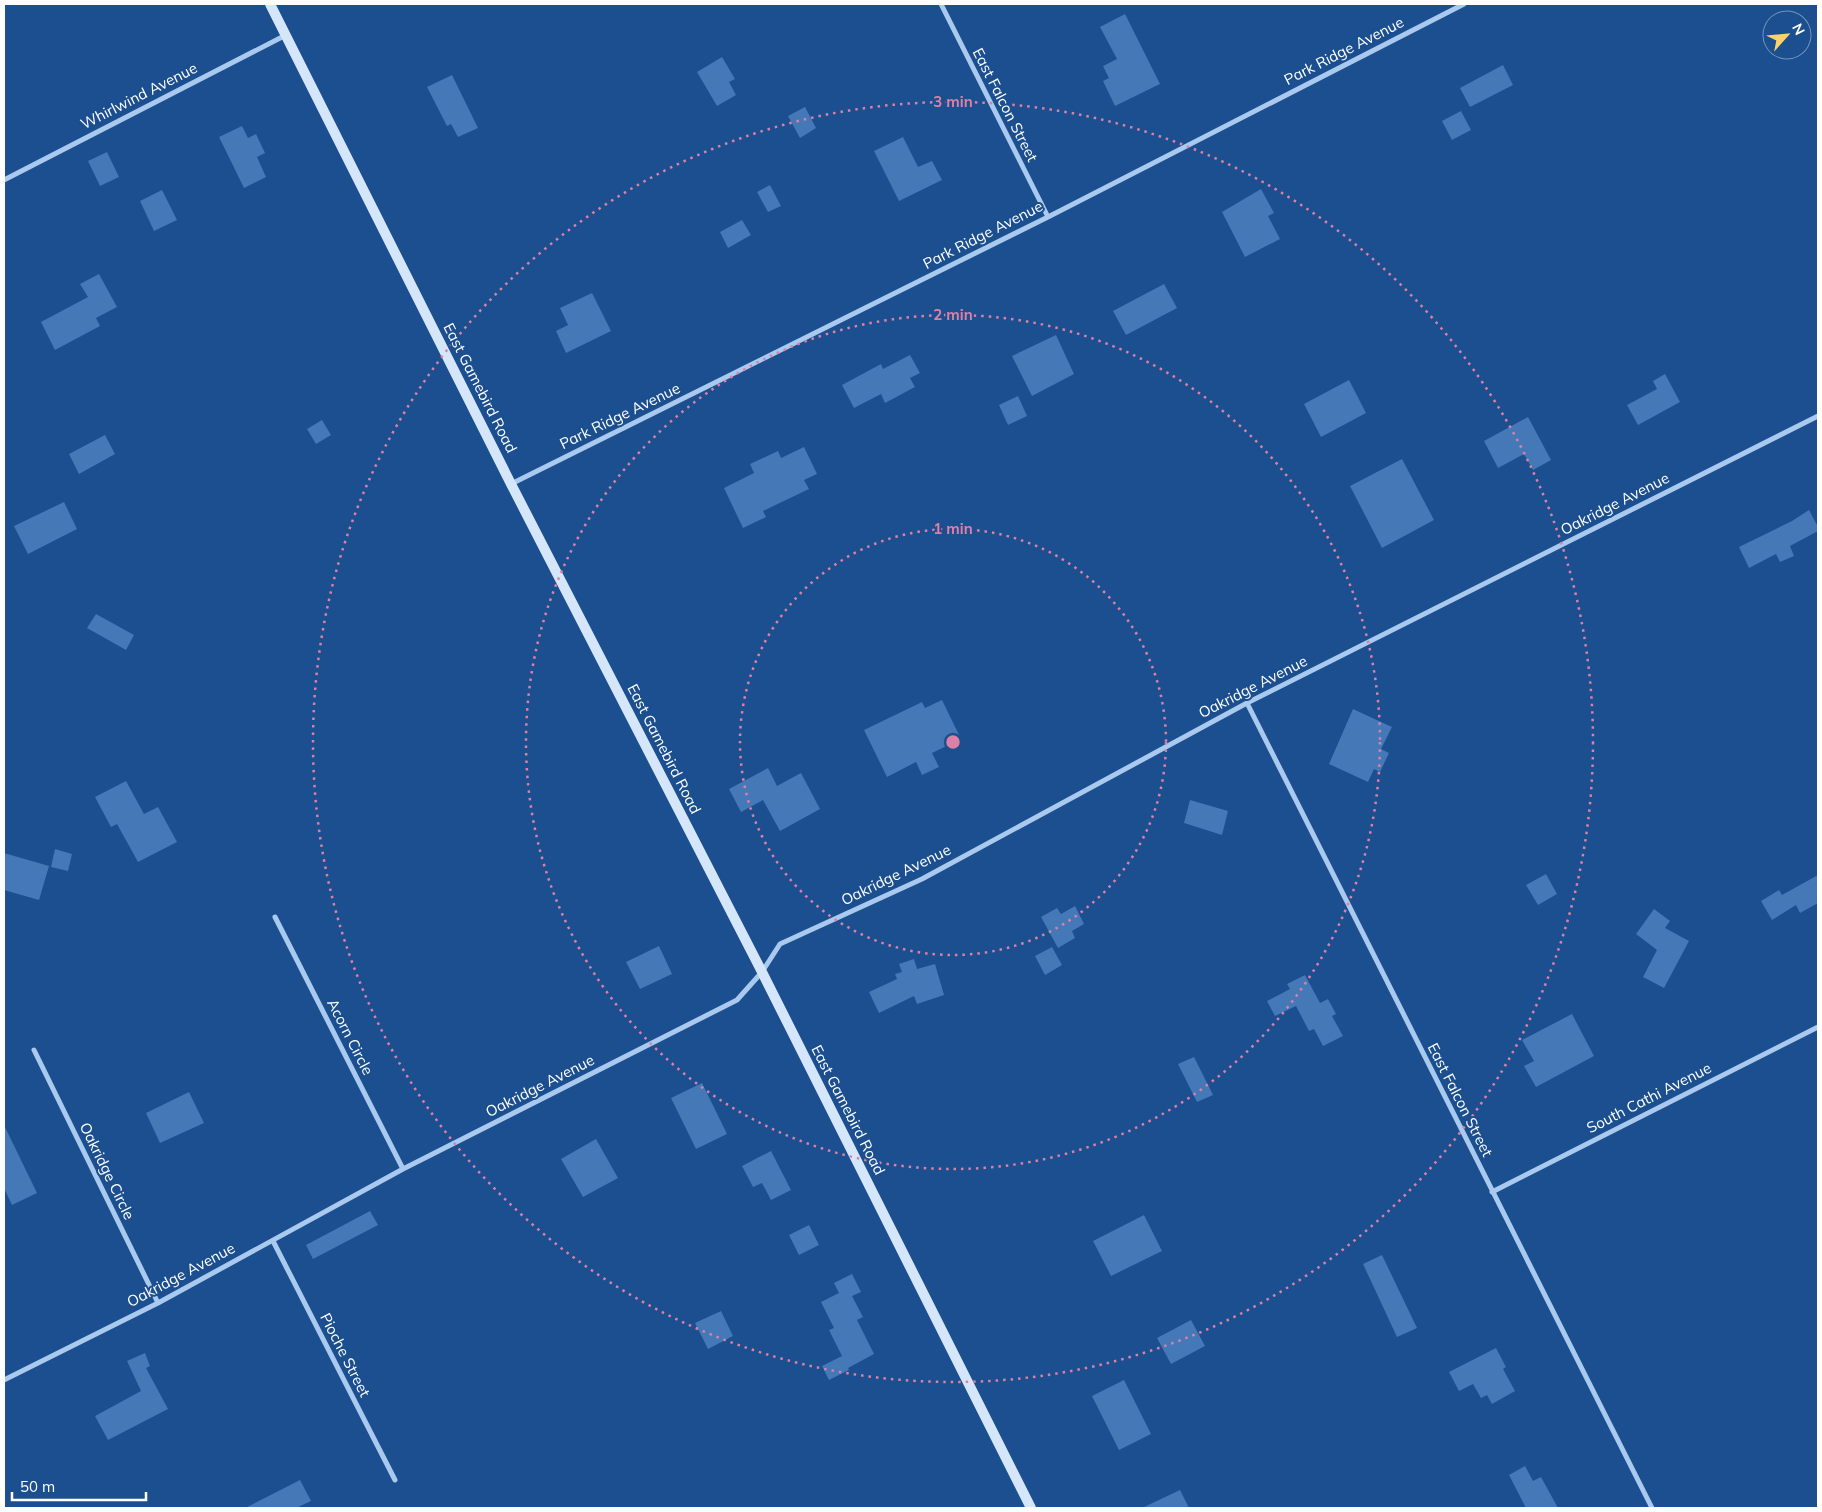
<svg xmlns="http://www.w3.org/2000/svg" width="1822" height="1512" viewBox="0 0 1822 1512" font-family="Mulish,sans-serif">
	<style>
		.building { fill: #4478b7 }
		.lines { fill: none; stroke-linecap: round; stroke-linejoin: round }
		.street { stroke: #a9c9ee; stroke-width: 5 }
		.secondary { stroke: #d6e6fa; stroke-width: 10 }
		.ring { fill: none; stroke: #dd80a5; stroke-width: 2.5; stroke-dasharray: 2.5 5 }
		.labels { text-anchor: middle; stroke-width: 4; stroke-linejoin: round; paint-order: stroke }
		.street-label { font-size: 15px; fill: #fff; stroke: #1b4f8f }
		.centre { fill: #dd80a5; stroke: #1b4f8f; stroke-width: 2.5 }
		.ring-label { font-size: 15px; text-anchor: middle; font-weight: bold; fill: #dd80a5; stroke: #1b4f8f; stroke-width: 4; stroke-linejoin: round; paint-order: stroke }
	</style>
	<rect width="100%" height="100%" fill="#1b4f8f"/>
	<!-- building -->
	<path class="building" d="M1125,14L1160,84L1115,106L1103,81L1109,78L1103,66L1117,59L1100,27Z
		M722,57L735,79L729,82L736,95L717,106L697,72Z
		M1503,65L1513,85L1470,107L1460,88Z
		M452,75L478,128L458,137L451,124L447,126L427,87Z
		M805,107L816,128L800,138L788,116Z
		M1461,111L1471,130L1452,140L1442,121Z
		M242,126L248,138L256,134L265,153L257,157L266,177L244,188L219,137Z
		M903,137L918,167L932,161L942,180L899,201L874,151Z
		M107,152L119,177L100,186L88,161Z
		M770,185L781,206L768,212L757,192Z
		M1261,189L1274,213L1268,216L1280,239L1245,257L1222,212Z
		M162,190L177,220L154,231L140,201Z
		M742,220L751,235L728,248L720,232Z
		M99,274L117,307L96,318L100,326L55,350L41,322L88,297L80,284Z
		M1164,284L1177,308L1126,335L1113,311Z
		M592,293L611,331L566,353L556,331L568,325L560,308Z
		M1056,335L1074,374L1032,396L1012,356Z
		M910,355L920,373L910,378L915,387L885,403L881,394L854,408L842,385L881,364L883,369Z
		M1665,374L1680,402L1638,425L1627,405L1657,389L1653,381Z
		M1349,380L1366,413L1321,437L1304,404Z
		M1018,396L1027,416L1008,425L999,405Z
		M1528,417L1551,460L1533,470L1524,454L1498,468L1484,441Z
		M322,420L331,435L316,444L307,429Z
		M105,435L115,454L79,474L69,454Z
		M804,447L817,474L804,480L809,489L763,511L766,517L743,528L724,488L754,473L750,464L778,451L781,458Z
		M1402,459L1434,520L1382,548L1350,486Z
		M64,502L77,529L28,554L14,526Z
		M1809,510L1818,527V531L1790,546L1794,556L1780,562L1776,554L1749,568L1739,547L1792,521Z
		M96,614L134,635L126,650L87,628Z
		M942,700L961,739L932,753L939,767L922,775L916,762L887,777L864,730L922,702L925,708Z
		M1353,709L1392,727L1381,749L1389,753L1380,772L1374,769L1368,782L1329,764Z
		M768,768L777,786L801,773L820,809L780,831L763,800L741,812L729,789Z
		M126,781L144,814L158,807L177,842L138,862L117,824L111,827L95,797Z
		M1190,800L1228,811L1222,835L1184,823Z
		M55,849L72,854L68,871L51,867Z
		M4,853L49,866L39,900L4,890Z
		M1546,874L1557,894L1538,905L1526,885Z
		M1818,875V903L1800,913L1796,905L1772,920L1761,901L1779,890L1782,895Z
		M1075,906L1084,924L1072,931L1075,938L1058,948L1041,917L1057,908L1061,914Z
		M1654,909L1670,921L1665,928L1689,941L1664,988L1643,977L1657,950L1636,934Z
		M659,946L672,974L640,989L626,962Z
		M1052,947L1062,965L1045,975L1035,956Z
		M914,959L917,969L935,964L944,995L917,1004L914,996L879,1013L869,992L897,979L895,974L902,972L899,964Z
		M1305,975L1320,1003L1328,999L1336,1014L1332,1016L1343,1036L1323,1046L1314,1029L1309,1031L1296,1006L1275,1016L1267,1001L1290,989L1287,984Z
		M1572,1014L1594,1056L1536,1087L1524,1066L1534,1061L1522,1040Z
		M1194,1057L1213,1095L1197,1102L1178,1064Z
		M702,1083L727,1134L696,1149L671,1098Z
		M189,1092L204,1123L160,1143L146,1113Z
		M4,1125L37,1193L12,1205L4,1188Z
		M596,1139L618,1178L583,1197L561,1159Z
		M771,1151L791,1190L771,1200L762,1183L753,1187L742,1166Z
		M370,1211L378,1225L313,1259L306,1245Z
		M1144,1215L1162,1251L1111,1276L1093,1241Z
		M809,1225L819,1245L799,1255L789,1235Z
		M1382,1255L1417,1328L1397,1337L1363,1264Z
		M852,1274L861,1292L852,1296L863,1317L857,1320L874,1354L848,1368L849,1370L829,1380L822,1366L842,1356L829,1330L834,1328L821,1302L839,1293L834,1283Z
		M721,1311L733,1336L708,1349L695,1323Z
		M1191,1320L1205,1346L1171,1364L1157,1338Z
		M1496,1348L1506,1367L1503,1369L1515,1391L1492,1404L1487,1395L1481,1398L1473,1384L1459,1391L1449,1372Z
		M145,1353L150,1366L146,1368L168,1409L108,1440L95,1416L141,1391L127,1361Z
		M1124,1380L1151,1434L1119,1450L1092,1396Z
		M1525,1466L1533,1481L1541,1477L1558,1508H1526L1509,1475Z
		M300,1480L311,1501L296,1508H245Z
		M1180,1490L1189,1508H1142Z"/>
	<g class="lines">
		<!-- street -->
		<path class="street" d="M941,4L1048,217
			M4,180L286,35
			M511,484L1048,217L1464,4
			M1247,703L1652,1508
			M275,917L403,1169
			M34,1050L158,1303
			M1492,1192L1818,1027
			M273,1241L395,1480
			M4,1380L158,1303L403,1169L737,1000L762,972L780,944L922,879L1247,703L1818,416"/>
		<!-- secondary -->
		<path class="secondary" d="M270,4L511,484L762,972L1031,1508"/>
	</g>
	<!-- distance rings -->
	<g class="ring">
		<circle cx="953" cy="742" r="213"/>
		<circle cx="953" cy="742" r="427"/>
		<circle cx="953" cy="742" r="640"/>
	</g>
	<g class="labels">
		<!-- street labels -->
		<g class="street-label">
			<text transform="translate(1344 51) rotate(-27)" y="5">Park Ridge Avenue</text>
			<text transform="translate(139 96) rotate(-27)" y="5">Whirlwind Avenue</text>
			<text transform="translate(1005 105) rotate(63)" y="5">East Falcon Street</text>
			<text transform="translate(983 235) rotate(-27)" y="5">Park Ridge Avenue</text>
			<text transform="translate(480 388) rotate(63)" y="5">East Gamebird Road</text>
			<text transform="translate(620 416) rotate(-26)" y="5">Park Ridge Avenue</text>
			<text transform="translate(1615 504) rotate(-27)" y="5">Oakridge Avenue</text>
			<text transform="translate(1253 687) rotate(-27)" y="5">Oakridge Avenue</text>
			<text transform="translate(664 749) rotate(63)" y="5">East Gamebird Road</text>
			<text transform="translate(896 875) rotate(-26)" y="5">Oakridge Avenue</text>
			<text transform="translate(350 1037) rotate(63)" y="5">Acorn Circle</text>
			<text transform="translate(540 1086) rotate(-27)" y="5">Oakridge Avenue</text>
			<text transform="translate(1649 1098) rotate(-27)" y="5">South Cathi Avenue</text>
			<text transform="translate(1460 1100) rotate(63)" y="5">East Falcon Street</text>
			<text transform="translate(848 1110) rotate(63)" y="5">East Gamebird Road</text>
			<text transform="translate(107 1171) rotate(64)" y="5">Oakridge Circle</text>
			<text transform="translate(181 1275) rotate(-28)" y="5">Oakridge Avenue</text>
			<text transform="translate(345 1355) rotate(63)" y="5">Pioche Street</text>
		</g>
	</g>
	<circle cx="953" cy="742" r="8" class="centre"/>
	<g class="ring-label">
		<text x="953" y="107">3 min</text>
		<text x="953" y="320">2 min</text>
		<text x="953" y="534">1 min</text>
	</g>
	<!-- border -->
	<rect width="1822" height="1512" fill="none" stroke="#ffffff" stroke-width="10"/>
	<!-- north arrow -->
	<g transform="translate(1787 35) rotate(63)"><circle r="24" fill="#1b4f8f" stroke="#7695bc"/>
	<path d="M0-4L9 19L0 12L-9 19Z" fill="#ffd166"/>
	<text y="-8" font-size="14" font-weight="bold" text-anchor="middle" fill="#ffffff">N</text>
	</g>
	<!-- scale -->
	<path d="M12 1492v8h134v-8" fill="none" stroke="#ffffff" stroke-width="2.5"/>
	<text x="20" y="1492" font-size="15" fill="#ffffff" stroke="#1b4f8f" stroke-width="4" paint-order="stroke">50 m</text>
</svg>
